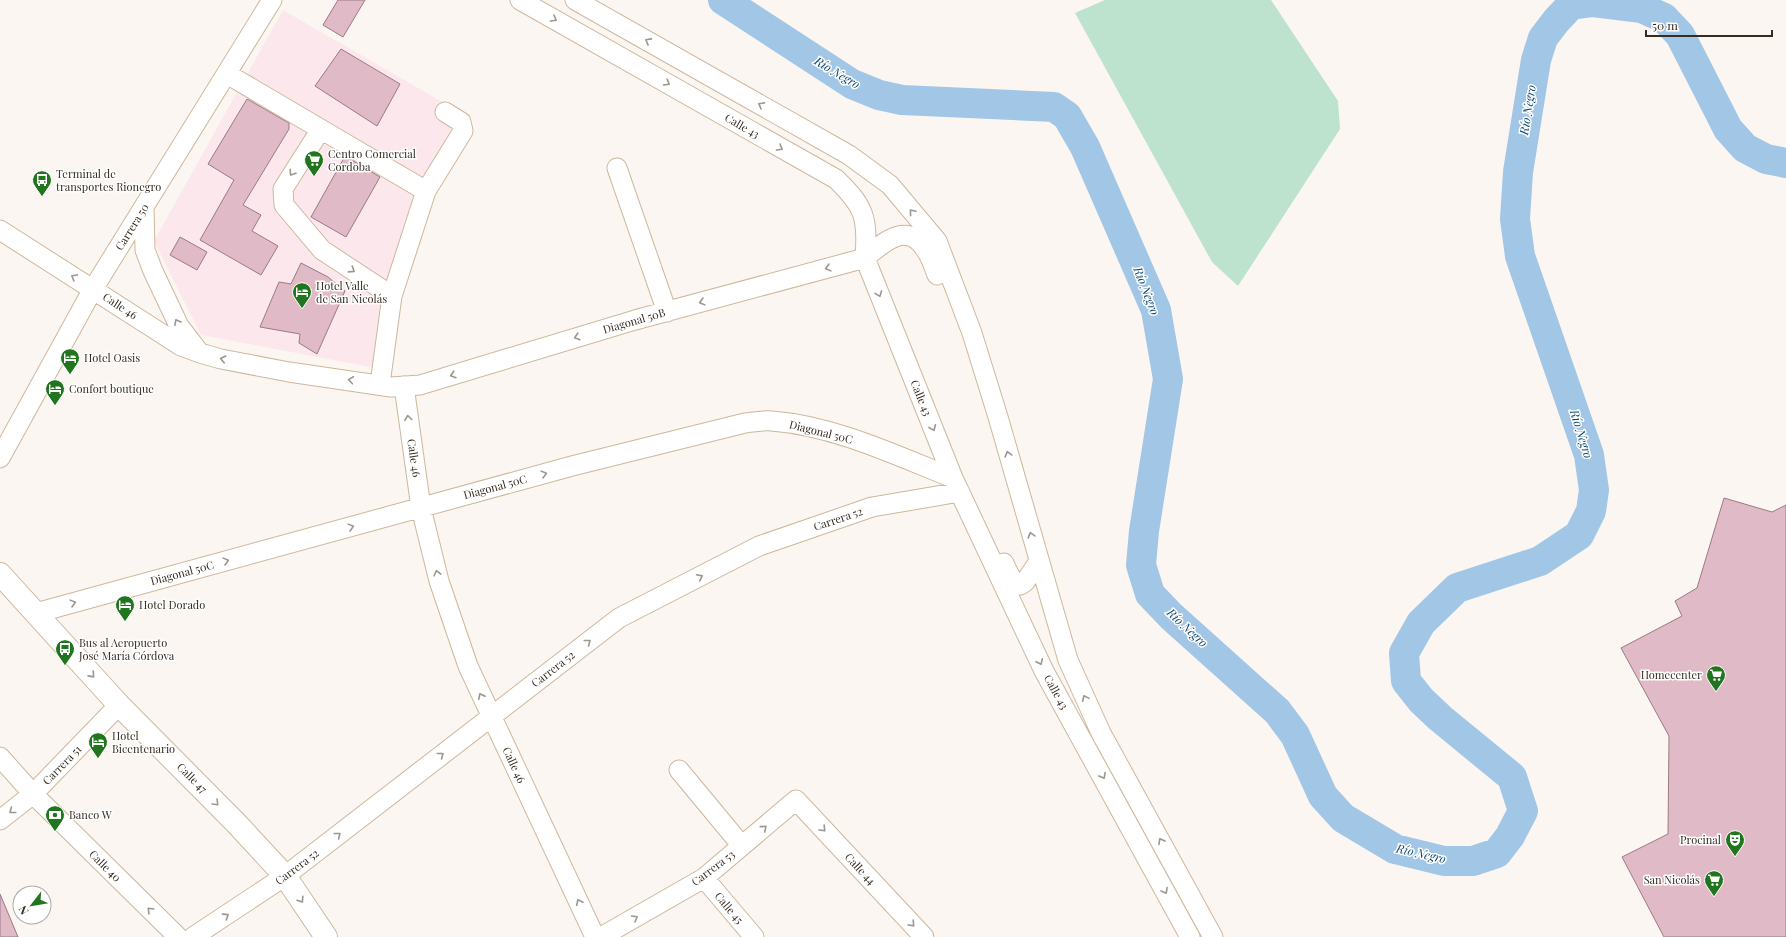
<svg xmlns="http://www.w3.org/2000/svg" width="1786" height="937" viewBox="0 0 1786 937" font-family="'Playfair Display',serif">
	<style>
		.commercial { fill: #fce7ec }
		.green { fill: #bde2ce }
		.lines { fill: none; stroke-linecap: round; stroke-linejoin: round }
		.river { stroke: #a1c6e6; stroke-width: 30 }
		.building { fill: #e0bbc7; stroke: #9b7985 }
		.minor-casing { stroke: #ceb79c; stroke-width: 21 }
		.major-casing { stroke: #ceb79c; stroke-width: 24 }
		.minor { stroke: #fff; stroke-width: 19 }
		.major { stroke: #fff; stroke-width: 22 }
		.oneway { stroke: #9a9690 }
		.labels { text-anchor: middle; stroke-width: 3; stroke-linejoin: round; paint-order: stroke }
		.street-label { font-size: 11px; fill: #352c22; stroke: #fff }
		.poi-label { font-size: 11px; fill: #352c22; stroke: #fff; text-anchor: start }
		.water-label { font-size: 12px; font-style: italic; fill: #0c4871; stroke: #fff }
	</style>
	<rect width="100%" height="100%" fill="#fbf6f1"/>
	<!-- commercial -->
	<path class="commercial" d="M283,10L463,114L388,303L376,368L201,335L154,241Z"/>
	<!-- green -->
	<path class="green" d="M1105,0H1271L1338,101L1340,129L1238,286L1212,262L1075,13Z"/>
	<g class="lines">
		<!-- river -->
		<path class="river" d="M723,0L852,84L879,95L902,100L1054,107L1067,116L1085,147L1156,310L1168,379L1144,531L1141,565L1150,594L1171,616L1277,711L1295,735L1323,796L1343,818L1395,849L1444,861H1473L1497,853L1510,836L1523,811L1512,777L1440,718L1421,700L1406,681L1404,653L1421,623L1457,588L1540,561L1579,535L1591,511L1594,490L1589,455L1520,256L1515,219L1518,172L1536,60L1543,38L1556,21L1571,5L1593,2L1642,8L1664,18L1680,35L1728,129L1745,148L1766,159L1786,163"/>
	</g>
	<!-- building -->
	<path class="building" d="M338,0H365L343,37L323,25Z
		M341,49L400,84L377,126L315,86Z
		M247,99L289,123V129L243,205L261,215L252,231L278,246L261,275L200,240L234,180L208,164Z
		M345,156L380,177L346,237L311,217Z
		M180,237L207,252L197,270L170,255Z
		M301,263L328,277L345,291L317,354L299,343L300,334L260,327L279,282L291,284Z
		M1724,498L1772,512L1786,505V937H1664L1622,857L1668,834L1669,736L1621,648L1682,616L1675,601L1697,588Z
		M0,894L18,937H0Z"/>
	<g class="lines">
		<!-- minor casing -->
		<g class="minor-casing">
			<path id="minor" d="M520,0L836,179C865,207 868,218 865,258L953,478L1044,671L1190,937
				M575,0L849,155L890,185L937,241L972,333L998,417L1068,660L1101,733L1213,937
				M227,74L426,191
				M321,129L283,189L284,205L322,250L392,296
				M617,168L667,312
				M144,207L145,250L153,271L179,326L199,352
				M0,230L181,346L200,353L221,359L289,372L391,387L420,385L635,320L865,258C885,241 908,220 927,252C931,258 934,267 937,275
				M380,384L392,296L426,191L463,131L461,122L445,112
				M404,386L421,508L439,581L468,666L595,937
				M0,458L93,289L272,0
				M1004,563C1008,572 1011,582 1020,585L1025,582L1039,561
				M36,613L572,466L745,423C754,422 763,420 772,421C835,426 895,455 953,478
				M0,757L33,794L178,937
				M679,770L742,846
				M0,820L33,794L119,705
				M704,878L754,937
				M193,937L285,876L619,618L759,546L872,507L960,492
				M601,937L704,878L796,800L924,937"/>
		</g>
		<!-- major casing -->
		<g class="major-casing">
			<path id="major" d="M0,574L119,705L237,824L285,876L326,937"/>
		</g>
		<!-- minor -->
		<use href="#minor" class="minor"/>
		<!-- major -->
		<use href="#major" class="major"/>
	</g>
	<!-- one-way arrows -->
	<defs><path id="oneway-chevron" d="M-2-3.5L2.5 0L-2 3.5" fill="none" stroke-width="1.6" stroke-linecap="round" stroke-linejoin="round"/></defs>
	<g class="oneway">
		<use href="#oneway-chevron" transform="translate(554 19) rotate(30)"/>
		<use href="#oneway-chevron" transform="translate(648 41) rotate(-151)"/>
		<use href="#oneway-chevron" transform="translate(667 83) rotate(30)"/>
		<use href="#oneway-chevron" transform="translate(761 105) rotate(-151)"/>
		<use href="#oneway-chevron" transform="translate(780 148) rotate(30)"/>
		<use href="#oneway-chevron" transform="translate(292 173) rotate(123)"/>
		<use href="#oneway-chevron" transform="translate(912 212) rotate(-130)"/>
		<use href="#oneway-chevron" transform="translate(828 268) rotate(165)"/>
		<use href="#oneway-chevron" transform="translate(352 270) rotate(33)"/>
		<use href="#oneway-chevron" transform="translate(74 277) rotate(-149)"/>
		<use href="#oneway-chevron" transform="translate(879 294) rotate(69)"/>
		<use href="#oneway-chevron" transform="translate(702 302) rotate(165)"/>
		<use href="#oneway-chevron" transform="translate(177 322) rotate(-119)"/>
		<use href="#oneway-chevron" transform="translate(577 337) rotate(163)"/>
		<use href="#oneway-chevron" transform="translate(223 359) rotate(-167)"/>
		<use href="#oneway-chevron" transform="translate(453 375) rotate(163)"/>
		<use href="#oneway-chevron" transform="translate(351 380) rotate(-172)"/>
		<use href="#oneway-chevron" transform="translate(408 418) rotate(-98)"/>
		<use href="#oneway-chevron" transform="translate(933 428) rotate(68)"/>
		<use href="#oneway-chevron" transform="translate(1008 454) rotate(-105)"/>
		<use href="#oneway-chevron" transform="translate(544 474) rotate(-15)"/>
		<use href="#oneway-chevron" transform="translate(351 527) rotate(-15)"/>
		<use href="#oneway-chevron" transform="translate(1031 535) rotate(-106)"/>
		<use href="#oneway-chevron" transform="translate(226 561) rotate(-15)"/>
		<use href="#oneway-chevron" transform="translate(437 573) rotate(-104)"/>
		<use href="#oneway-chevron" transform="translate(700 577) rotate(-27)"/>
		<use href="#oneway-chevron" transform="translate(73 603) rotate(-15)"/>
		<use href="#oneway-chevron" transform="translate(588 642) rotate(-38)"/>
		<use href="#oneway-chevron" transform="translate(1040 662) rotate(65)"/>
		<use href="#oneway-chevron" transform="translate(92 675) rotate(48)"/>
		<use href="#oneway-chevron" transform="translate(481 696) rotate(-115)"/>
		<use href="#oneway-chevron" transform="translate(1085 698) rotate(-114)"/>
		<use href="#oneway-chevron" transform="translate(441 755) rotate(-38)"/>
		<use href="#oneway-chevron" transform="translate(1103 776) rotate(61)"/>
		<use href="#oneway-chevron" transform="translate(216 803) rotate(45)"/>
		<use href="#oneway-chevron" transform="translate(12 811) rotate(142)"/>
		<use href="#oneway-chevron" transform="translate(764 828) rotate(-40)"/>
		<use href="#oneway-chevron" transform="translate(823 829) rotate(47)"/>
		<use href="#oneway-chevron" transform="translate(338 835) rotate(-38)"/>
		<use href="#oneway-chevron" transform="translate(1161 841) rotate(-119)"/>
		<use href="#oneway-chevron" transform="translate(1165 891) rotate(62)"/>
		<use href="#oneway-chevron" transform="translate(301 900) rotate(56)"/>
		<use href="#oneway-chevron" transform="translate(579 902) rotate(-115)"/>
		<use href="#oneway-chevron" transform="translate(150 910) rotate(-135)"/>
		<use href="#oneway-chevron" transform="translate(226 916) rotate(-33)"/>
		<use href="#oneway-chevron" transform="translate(635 918) rotate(-30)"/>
		<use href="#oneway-chevron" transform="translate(912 924) rotate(47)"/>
	</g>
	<!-- icons -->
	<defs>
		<g id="supermarket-pin" transform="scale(1)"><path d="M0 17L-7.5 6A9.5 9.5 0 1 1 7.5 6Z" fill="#22751f" stroke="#fff"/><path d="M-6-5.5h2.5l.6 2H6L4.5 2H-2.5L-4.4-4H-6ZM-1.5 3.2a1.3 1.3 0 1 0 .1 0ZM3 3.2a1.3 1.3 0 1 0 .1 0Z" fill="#fff"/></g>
		<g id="bus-pin" transform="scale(1)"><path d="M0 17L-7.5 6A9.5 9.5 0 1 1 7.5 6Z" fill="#22751f" stroke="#fff"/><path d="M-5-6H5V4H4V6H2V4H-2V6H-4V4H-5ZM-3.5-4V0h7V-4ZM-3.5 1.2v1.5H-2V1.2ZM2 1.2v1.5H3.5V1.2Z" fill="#fff"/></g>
		<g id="hotel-pin" transform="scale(1)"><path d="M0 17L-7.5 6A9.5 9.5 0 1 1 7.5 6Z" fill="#22751f" stroke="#fff"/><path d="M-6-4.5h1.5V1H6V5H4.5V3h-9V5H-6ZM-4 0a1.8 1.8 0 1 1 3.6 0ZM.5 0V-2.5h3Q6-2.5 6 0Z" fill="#fff"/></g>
		<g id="bank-pin" transform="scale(1)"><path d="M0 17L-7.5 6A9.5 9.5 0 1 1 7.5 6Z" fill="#22751f" stroke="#fff"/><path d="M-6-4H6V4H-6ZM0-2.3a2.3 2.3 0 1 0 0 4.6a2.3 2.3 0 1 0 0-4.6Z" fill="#fff"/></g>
		<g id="theatre-pin" transform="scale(1)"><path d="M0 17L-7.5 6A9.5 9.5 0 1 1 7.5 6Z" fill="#22751f" stroke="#fff"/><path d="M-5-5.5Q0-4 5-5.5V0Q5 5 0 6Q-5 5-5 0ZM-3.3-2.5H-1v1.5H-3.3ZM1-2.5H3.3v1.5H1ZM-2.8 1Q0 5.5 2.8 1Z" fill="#fff"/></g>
	</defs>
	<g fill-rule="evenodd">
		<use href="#supermarket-pin" x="314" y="160"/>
		<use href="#bus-pin" x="42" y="180"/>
		<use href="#hotel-pin" x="302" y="292"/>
		<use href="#hotel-pin" x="70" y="358"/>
		<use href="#hotel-pin" x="55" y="389"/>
		<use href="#hotel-pin" x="125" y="605"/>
		<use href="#bus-pin" x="65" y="649"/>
		<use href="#supermarket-pin" x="1716" y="675"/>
		<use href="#hotel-pin" x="98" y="742"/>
		<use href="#bank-pin" x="55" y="815"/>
		<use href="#theatre-pin" x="1735" y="840"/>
		<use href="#supermarket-pin" x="1714" y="880"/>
	</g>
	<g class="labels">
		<!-- street labels -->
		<g class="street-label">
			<text transform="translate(742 126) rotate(30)" y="4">Calle 43</text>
			<text transform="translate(132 227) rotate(-58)" y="4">Carrera 50</text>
			<text transform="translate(120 306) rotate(33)" y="4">Calle 46</text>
			<text transform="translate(634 321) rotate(-16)" y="4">Diagonal 50B</text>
			<text transform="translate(921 398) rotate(68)" y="4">Calle 43</text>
			<text transform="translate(821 432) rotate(14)" y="4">Diagonal 50C</text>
			<text transform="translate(414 458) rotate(82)" y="4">Calle 46</text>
			<text transform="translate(495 487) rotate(-15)" y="4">Diagonal 50C</text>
			<text transform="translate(838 519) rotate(-19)" y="4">Carrera 52</text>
			<text transform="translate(182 573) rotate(-15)" y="4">Diagonal 50C</text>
			<text transform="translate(553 669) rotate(-38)" y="4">Carrera 52</text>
			<text transform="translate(1056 692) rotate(61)" y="4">Calle 43</text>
			<text transform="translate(62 765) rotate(-46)" y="4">Carrera 51</text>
			<text transform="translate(514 765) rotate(65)" y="4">Calle 46</text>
			<text transform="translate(192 778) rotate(45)" y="4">Calle 47</text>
			<text transform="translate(105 866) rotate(45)" y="4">Calle 40</text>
			<text transform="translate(297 867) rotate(-37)" y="4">Carrera 52</text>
			<text transform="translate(713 868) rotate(-37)" y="4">Carrera 53</text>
			<text transform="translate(860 869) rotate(47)" y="4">Calle 44</text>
			<text transform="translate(729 908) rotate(50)" y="4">Calle 45</text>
		</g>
		<!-- poi labels -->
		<g class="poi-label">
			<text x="328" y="158">Centro Comercial<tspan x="328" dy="13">Cordoba</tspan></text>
			<text x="56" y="178">Terminal de<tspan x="56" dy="13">transportes Rionegro</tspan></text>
			<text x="316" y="290">Hotel Valle<tspan x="316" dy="13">de San Nicolás</tspan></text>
			<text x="84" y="362">Hotel Oasis</text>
			<text x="69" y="393">Confort boutique</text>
			<text x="139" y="609">Hotel Dorado</text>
			<text x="79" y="647">Bus al Aeropuerto<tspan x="79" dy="13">José María Córdova</tspan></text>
			<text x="1702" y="679" text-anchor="end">Homecenter</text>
			<text x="112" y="740">Hotel<tspan x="112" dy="13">Bicentenario</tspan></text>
			<text x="69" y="819">Banco W</text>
			<text x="1721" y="844" text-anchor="end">Procinal</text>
			<text x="1700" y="884" text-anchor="end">San Nicolás</text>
		</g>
		<!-- water labels -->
		<g class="water-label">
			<text transform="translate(837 73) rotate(31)" y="4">Río Negro</text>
			<text transform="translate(1528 110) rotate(-81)" y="4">Río Negro</text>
			<text transform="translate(1146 291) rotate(69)" y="4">Río Negro</text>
			<text transform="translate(1581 434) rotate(73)" y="4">Río Negro</text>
			<text transform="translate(1187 628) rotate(43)" y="4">Río Negro</text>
			<text transform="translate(1421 854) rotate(13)" y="4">Río Negro</text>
		</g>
	</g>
	<!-- north arrow -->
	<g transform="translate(32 905) rotate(239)"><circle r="19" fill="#ffffff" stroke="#aeaba7"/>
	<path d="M0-3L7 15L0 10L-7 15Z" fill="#22751f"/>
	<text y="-6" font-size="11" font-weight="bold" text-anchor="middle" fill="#352c22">N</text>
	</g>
	<!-- scale -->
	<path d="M1646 30v6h126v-6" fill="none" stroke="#352c22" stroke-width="2"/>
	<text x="1652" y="30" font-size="12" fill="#352c22" stroke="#ffffff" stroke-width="3" paint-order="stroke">50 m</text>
</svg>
